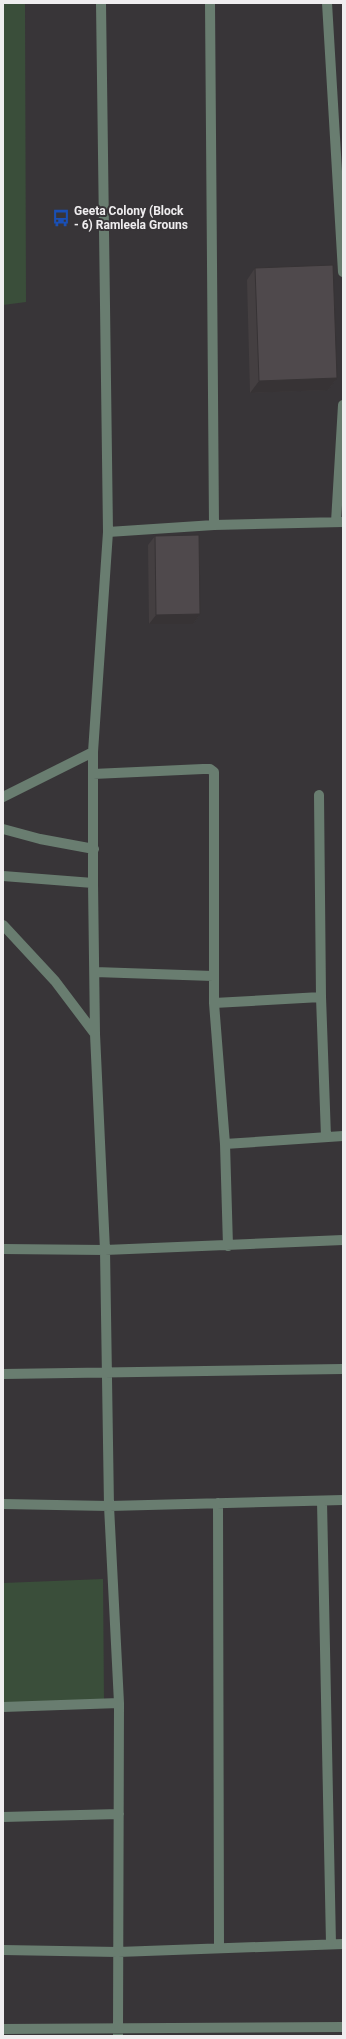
<svg xmlns="http://www.w3.org/2000/svg" width="346" height="2039" viewBox="0 0 346 2039" font-family="Roboto,sans-serif">
	<style>
		.green { fill: #3a4e3a }
		.lines { fill: none; stroke-linecap: round; stroke-linejoin: round }
		.minor { stroke: #697d70; stroke-width: 10 }
		.wall { fill: #443f41 }
		.shaded-wall { fill: #373335 }
		.building { fill: #4f494c; stroke: #373335 }
		.labels { text-anchor: middle; stroke-width: 4; stroke-linejoin: round; paint-order: stroke }
		.poi-label { font-size: 12px; font-weight: bold; fill: #efedef; stroke: #383538; text-anchor: start }
	</style>
	<rect width="100%" height="100%" fill="#383538"/>
	<!-- green -->
	<path class="green" d="M3,3H25L26,302L3,305Z
		M103,1579L104,1704L3,1706V1583Z"/>
	<g class="lines">
		<!-- minor -->
		<path class="minor" d="M101,3L108,532L93,752V883L95,1034L105,1250L109,1506L119,1703L118,2036
			M210,3L214,525
			M327,3L343,272
			M336,522L343,405
			M108,532L214,525L343,522
			M93,774L203,769H210L214,772V1003
			M319,795L321,997
			M3,797L93,752
			M3,829L40,839L94,849
			M3,876L93,883
			M3,925L55,981L95,1034
			M95,972L213,976
			M225,1144L214,1003L321,997L326,1137
			M228,1246L225,1144L343,1136
			M3,1249L105,1250L343,1240
			M3,1374L343,1369
			M322,1501L331,1944
			M218,1503L219,1948
			M3,1504L109,1506L343,1500
			M3,1707L119,1703
			M3,1817L119,1814
			M3,1950L118,1952L343,1944
			M3,2029L343,2027"/>
	</g>
	<!-- wall -->
	<path class="wall" d="M255,268L337,378L328,390L250,393L247,280Z
		M155,536L200,614L193,624H149L148,545Z"/>
	<!-- shaded-wall -->
	<path class="shaded-wall" d="M337,378L328,390L250,393L259,381Z
		M200,614L193,624H149L156,615Z"/>
	<!-- building -->
	<path class="building" d="M333,265L337,378L259,381L255,268Z
		M199,535L200,614L156,615L155,536Z"/>
	<!-- icons -->
	<defs>
		<g id="bus-bare" transform="scale(1.38)"><path d="M-5-6H5V4H4V6H2V4H-2V6H-4V4H-5ZM-3.5-4V0h7V-4ZM-3.5 1.2v1.5H-2V1.2ZM2 1.2v1.5H3.5V1.2Z" fill="#1a4fb4" stroke="#383538" stroke-width="2.5" paint-order="stroke"/></g>
	</defs>
	<g fill-rule="evenodd">
		<use href="#bus-bare" x="61" y="218"/>
	</g>
	<g class="labels">
		<!-- poi labels -->
		<g class="poi-label">
			<text x="74" y="215">Geeta Colony (Block<tspan x="74" dy="14">- 6) Ramleela Grouns</tspan></text>
		</g>
	</g>
	<!-- border -->
	<rect width="346" height="2039" fill="none" stroke="#efedef" stroke-width="8"/>
</svg>
